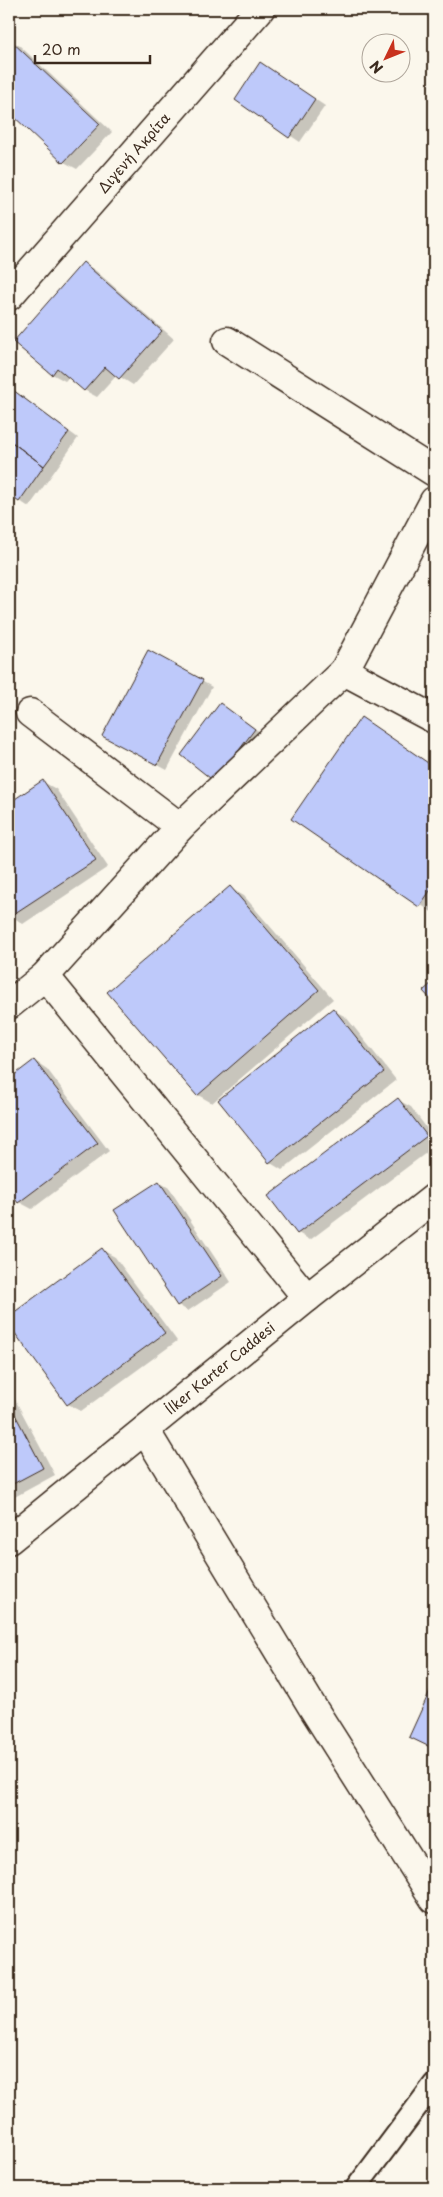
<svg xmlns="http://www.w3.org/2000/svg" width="443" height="2197" viewBox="0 0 443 2197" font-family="'Playpen Sans',sans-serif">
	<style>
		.shadow { fill: #0003 }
		.building { fill: #bec9fa; stroke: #3b2a1e }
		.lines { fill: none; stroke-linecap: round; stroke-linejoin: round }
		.lane-casing { stroke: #3b2a1e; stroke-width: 24 }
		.street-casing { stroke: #3b2a1e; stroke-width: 31 }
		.lane { stroke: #fbf7ec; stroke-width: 20 }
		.street { stroke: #fbf7ec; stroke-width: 28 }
		.labels { text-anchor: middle; stroke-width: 4; stroke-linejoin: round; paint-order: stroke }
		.street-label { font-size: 14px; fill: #3b2a1e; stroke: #fbf7ec }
	</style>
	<rect width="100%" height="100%" fill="#fbf7ec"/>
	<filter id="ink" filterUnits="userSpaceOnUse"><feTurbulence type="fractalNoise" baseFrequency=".02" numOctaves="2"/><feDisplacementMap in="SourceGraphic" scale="10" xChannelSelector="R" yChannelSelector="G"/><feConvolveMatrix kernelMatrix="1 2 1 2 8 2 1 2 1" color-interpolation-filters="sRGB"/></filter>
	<g filter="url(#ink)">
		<!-- shadow -->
		<path class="shadow" d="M9,40L20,46L112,132L77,169L64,162L9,110Z
			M271,70L325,106L300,142L237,100Z
			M84,263L96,271L174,339L133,385L117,375L97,397L84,390L69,377L65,381L52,374Z
			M9,387L78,438L29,507L9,494Z
			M149,651L212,687L167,770L114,741Z
			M221,704L264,735L226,786Z
			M374,726L434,767V911L433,913L293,819Z
			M43,782L56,789L108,867L23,924L9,914V805Z
			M230,888L244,896L333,999L212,1103L198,1095L109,993Z
			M333,1010L346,1017L396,1080L282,1170L269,1162Z
			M35,1061L47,1069L109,1151L32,1209L19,1202L9,1188V1081Z
			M398,1100L411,1107L434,1138V1147L310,1240L298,1233Z
			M159,1182L169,1188L231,1282L188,1311L178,1305Z
			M102,1250L115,1257L177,1341L81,1411L68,1404L9,1323V1318Z
			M9,1388L55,1475L9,1500Z
			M434,1685V1749L411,1736Z"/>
		<!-- building -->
		<path class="building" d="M9,39L100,124L63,163L9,112Z
			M260,62L315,99L289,138L235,100Z
			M83,262L162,331L119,379L105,367L84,391L57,368L52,375L13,342Z
			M9,387L69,432L44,466L9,440Z
			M9,440L44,466L19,502L9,495Z
			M148,650L203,680L157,765L102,736Z
			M220,703L255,729L215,782L181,755Z
			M361,717L434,767V885L419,907L291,819Z
			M43,780L96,860L9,917V803Z
			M230,886L319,990L197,1096L107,992Z
			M434,981V1003L423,991Z
			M333,1008L384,1072L269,1163L218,1100Z
			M34,1060L98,1143L18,1203L9,1190V1079Z
			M398,1098L427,1136L297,1234L268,1196Z
			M159,1181L222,1276L177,1306L114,1210Z
			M102,1248L165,1333L67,1405L9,1325V1316Z
			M9,1403L43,1468L9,1486Z
			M434,1682V1749L409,1737Z"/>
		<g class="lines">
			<!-- lane casing -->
			<g class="lane-casing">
				<path id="lane" d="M356,2188L434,2084"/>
			</g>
			<!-- street casing -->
			<g class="street-casing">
				<g id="street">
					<path id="s1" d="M9,296L260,9"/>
					<path d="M227,341L434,472"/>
					<path d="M344,671L434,501"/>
					<path d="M30,713L180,827"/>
					<path d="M45,976L307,1298"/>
					<path d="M9,1005L45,976L180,827L344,671L434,719"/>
					<path d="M145,1430L313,1708L434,1899"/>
					<path id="s2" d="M9,1540L307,1298L434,1198"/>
				</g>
			</g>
			<!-- lane -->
			<use href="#lane" class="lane"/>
			<!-- street -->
			<use href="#street" class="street"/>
		</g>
	</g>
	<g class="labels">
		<!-- street labels -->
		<g class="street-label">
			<text dy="5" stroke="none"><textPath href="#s1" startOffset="190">Διγενή Ακρίτα</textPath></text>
			<text dy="5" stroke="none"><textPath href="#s2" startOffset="272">İlker Karter Caddesi</textPath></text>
		</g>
	</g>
	<!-- margin -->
	<rect width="443" height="2197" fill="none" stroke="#fbf7ec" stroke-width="30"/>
	<rect x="15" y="15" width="413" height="2167" fill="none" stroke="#3b2a1e" stroke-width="2" filter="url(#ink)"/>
	<!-- north arrow -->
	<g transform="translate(386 58) rotate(227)"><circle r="24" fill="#fbf7ec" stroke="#aea59a"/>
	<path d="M0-4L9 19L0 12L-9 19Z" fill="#c8321e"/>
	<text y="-8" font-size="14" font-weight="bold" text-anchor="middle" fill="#3b2a1e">N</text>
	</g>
	<!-- scale -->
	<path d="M35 55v8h115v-8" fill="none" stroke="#3b2a1e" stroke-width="2.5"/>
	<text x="42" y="55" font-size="15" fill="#3b2a1e" stroke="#fbf7ec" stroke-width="4" paint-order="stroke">20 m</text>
</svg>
